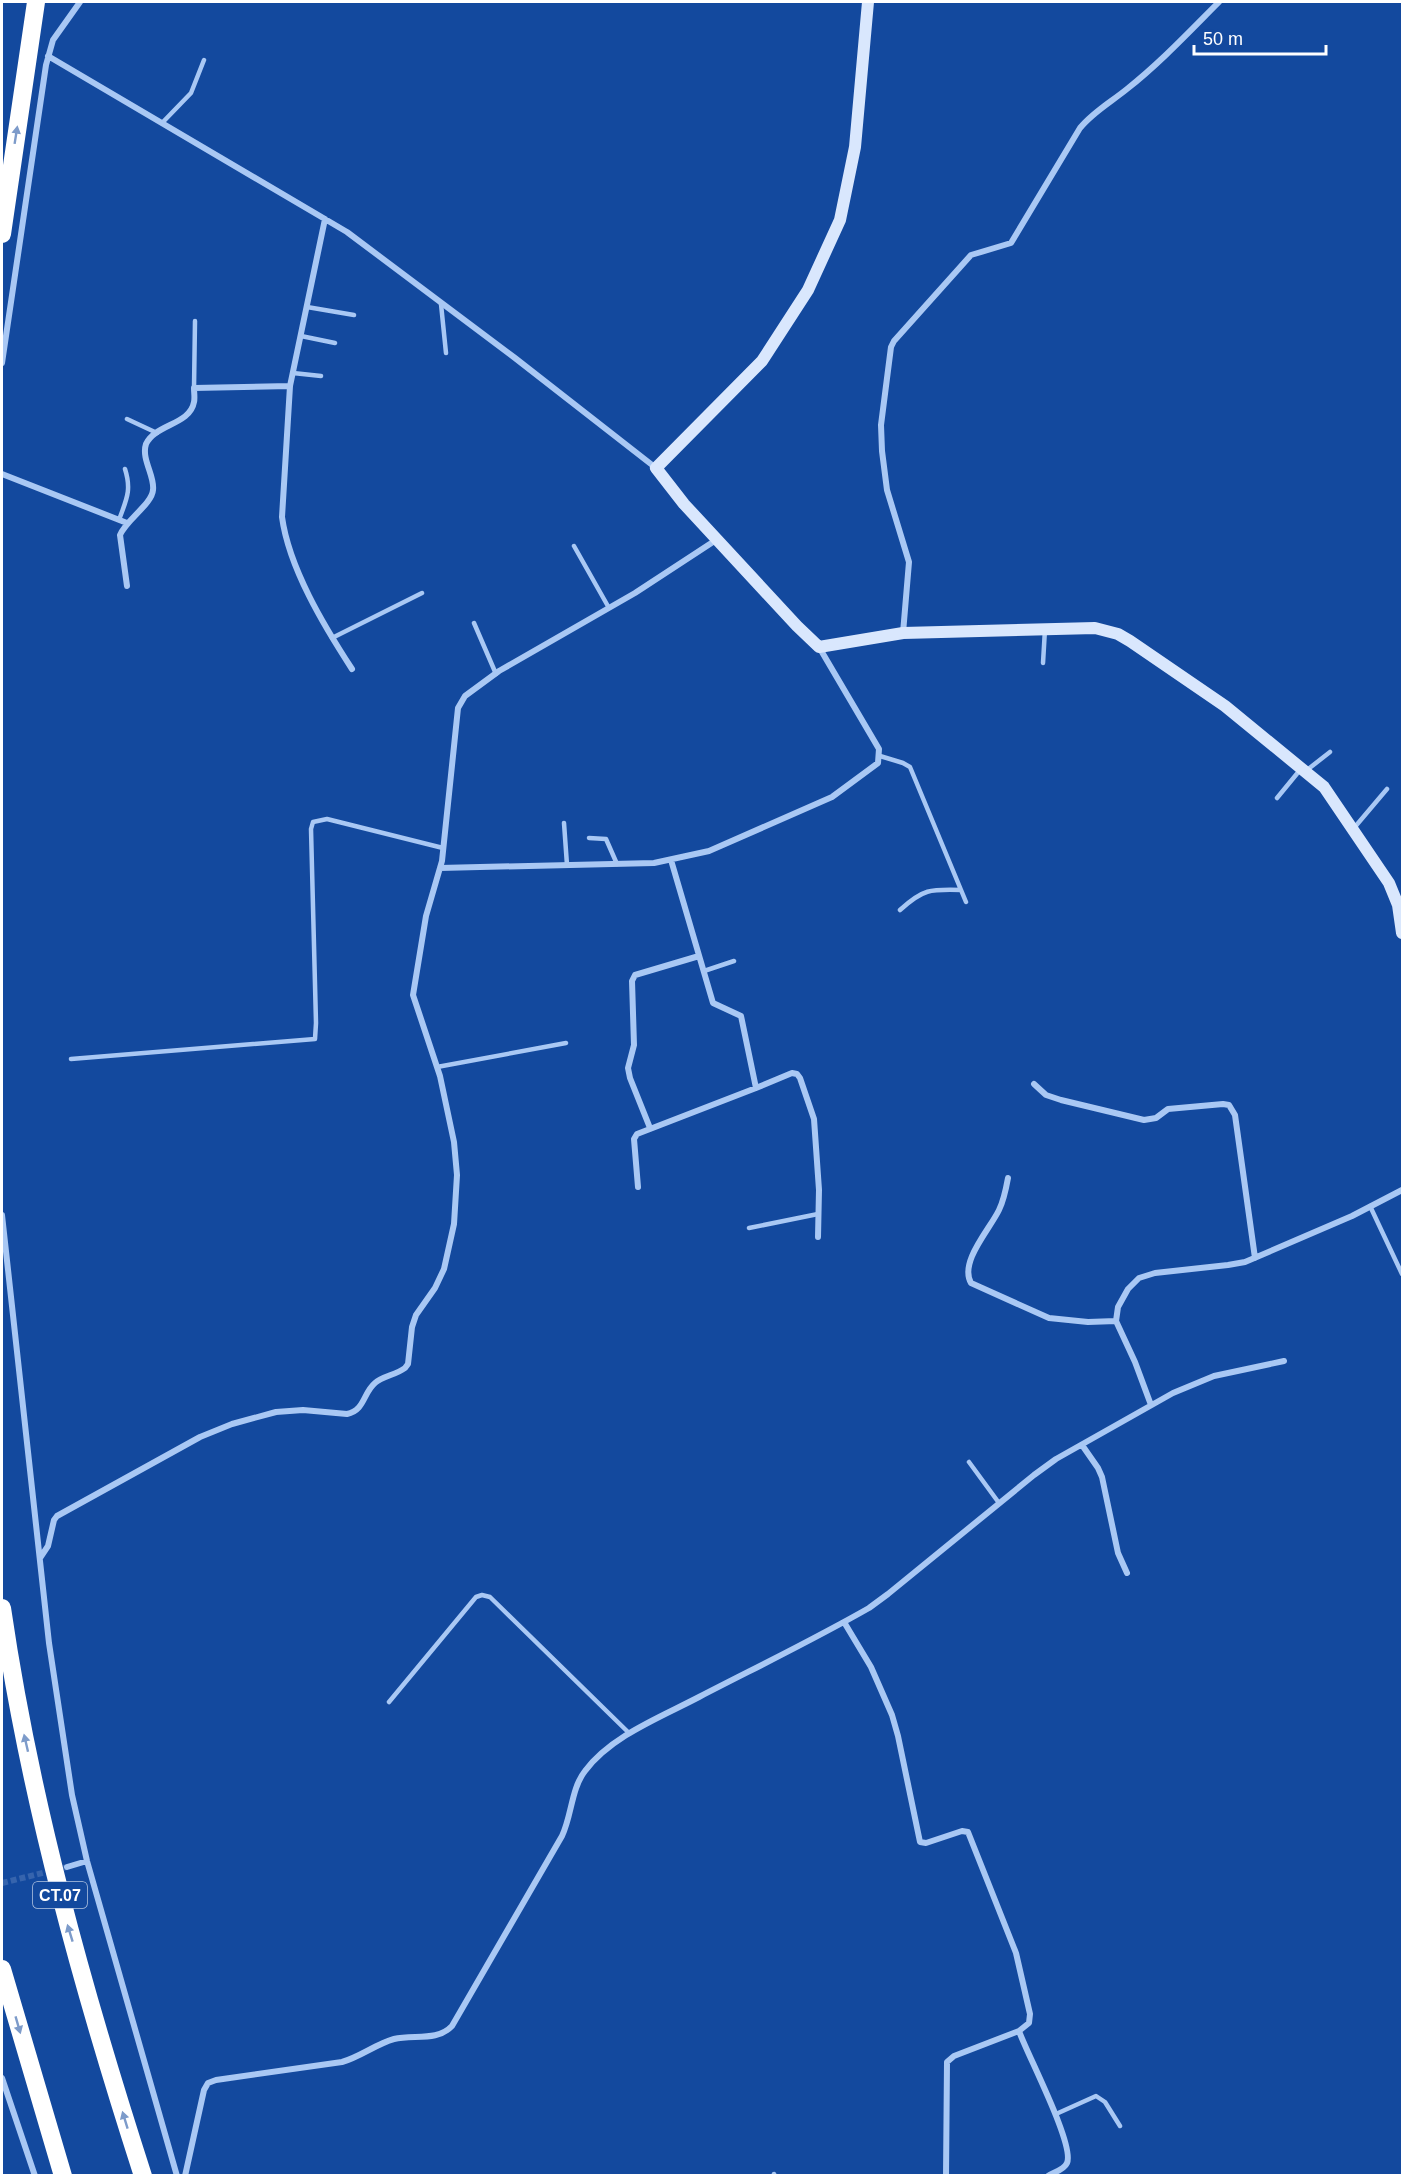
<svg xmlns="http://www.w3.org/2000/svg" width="1404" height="2177" viewBox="0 0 1404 2177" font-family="Arial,sans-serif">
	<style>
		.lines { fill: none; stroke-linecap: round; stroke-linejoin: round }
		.street-tunnel { stroke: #3664ad; stroke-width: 6; stroke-dasharray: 6 3; stroke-linecap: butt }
		.lane { stroke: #a9c8f4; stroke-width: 4.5 }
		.street { stroke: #a9c8f4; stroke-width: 6 }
		.secondary { stroke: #d9e7fd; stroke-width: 12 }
		.highway { stroke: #fff; stroke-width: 18 }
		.oneway { fill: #7d9bca }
		.labels { text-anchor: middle; stroke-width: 5; stroke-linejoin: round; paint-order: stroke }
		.shield { fill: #13499e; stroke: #b8c8e2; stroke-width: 1.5 }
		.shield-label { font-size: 16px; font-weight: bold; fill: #fff }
	</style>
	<rect width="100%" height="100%" fill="#13499e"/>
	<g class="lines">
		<!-- street-tunnel -->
		<path class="street-tunnel" d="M2,1883L67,1867"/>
		<!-- lane -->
		<path class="lane" d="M162,123L191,93L204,60
			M441,304L446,353
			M307,307L354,315
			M301,336L335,343
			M293,373L321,376
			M194,388L195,321
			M127,419L157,433
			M119,520C126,500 132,491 125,469
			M574,546L609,608
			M474,623L496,674
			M332,638L422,593
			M1043,663L1045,629
			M880,756L903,763L910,767L966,902
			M1307,770L1330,752
			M1277,798L1300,770
			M564,823L567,865
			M1354,828L1387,789
			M589,838L606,839L617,864
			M900,910C923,889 930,889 961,890
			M704,971L734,961
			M71,1059L315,1039L316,1023L311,829L313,822L327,819L443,848
			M437,1067L566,1043
			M1370,1206L1402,1274
			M749,1228L818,1214
			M969,1462L999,1503
			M389,1702L476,1597L482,1595L490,1597L629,1733
			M1056,2114L1096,2096L1105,2102L1120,2126
			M774,2174L775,2176"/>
		<!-- street -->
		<path class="street" d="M48,56L347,232L515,358L656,468
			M2,363L46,65L53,40L80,2
			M290,386L282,517C289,568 324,626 352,669
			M2,474L127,523
			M127,586L120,535C126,520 152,504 153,490C155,476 141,459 146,444C155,424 190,425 194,402C195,398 194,393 194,388L290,386L325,219
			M903,633L909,562L887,490L882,451L881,425L891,347L894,341L971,255L1011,243L1080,128C1093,112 1111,102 1127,89C1160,63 1189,32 1219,2
			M671,860L713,1003L741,1016L756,1088L792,1073L797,1074L800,1078L814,1119L819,1190L818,1237
			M440,868L654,863L709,851L832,797L878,763L879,749L819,647
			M1034,1084L1046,1095L1061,1100L1144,1120L1156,1118L1168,1109L1223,1104L1229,1105L1235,1115L1255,1258
			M650,1128L630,1078L628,1068L634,1045L632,981L635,975L699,956
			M1008,1178C1006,1189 1004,1200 999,1210C990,1229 959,1262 971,1283L1049,1318L1088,1322L1116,1321
			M638,1187L634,1139L637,1134L756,1088
			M2,1215L49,1643L72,1795L87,1861L177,2176
			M1151,1405L1135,1362L1116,1321L1118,1307L1128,1289L1139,1278L1155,1273L1228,1265L1245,1262L1352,1216L1402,1190
			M1082,1445L1098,1468L1102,1477L1118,1553L1127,1573
			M40,1558L48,1546L54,1520L57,1516L200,1437L232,1424L276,1412L303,1410L347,1414C365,1410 363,1393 375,1383C382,1376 396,1375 405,1368L408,1364L412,1327L416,1315L435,1288L444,1269L454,1224L457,1175L454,1142L440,1076L413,995L426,916L442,861L458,708L465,696L499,671L635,593L716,540
			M844,1622L871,1667L892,1715L898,1736L920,1842L926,1843L962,1831L968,1832L1016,1953L1030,2014L1029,2023L1019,2031L954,2056L947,2062L946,2176
			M67,1867L87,1861
			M1019,2031C1027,2054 1075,2145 1067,2163C1064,2170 1054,2172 1048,2176
			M2,2078L35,2176
			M185,2176L204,2090L208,2083L216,2080L342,2062C360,2057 376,2044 394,2039C413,2034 437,2042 452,2026L562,1836C572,1815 571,1789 585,1771C611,1736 661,1717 699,1697C755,1668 813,1640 869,1608L888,1594L1034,1475L1056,1459L1173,1393L1214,1376L1284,1361"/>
		<!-- secondary -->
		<path class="secondary" d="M868,2L855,147L840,220L808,290L762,361L656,468L684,504L797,626L819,647L903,633L1095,628L1118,634L1130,641L1225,706L1324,787L1389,883L1398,905L1402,933"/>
		<!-- highway -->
		<path class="highway" d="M2,234L36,2
			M2,1608C30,1801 83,1990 143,2176
			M2,1969L63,2176"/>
	</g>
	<!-- one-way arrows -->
	<defs><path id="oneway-solid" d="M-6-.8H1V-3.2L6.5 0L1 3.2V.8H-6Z" transform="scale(1.5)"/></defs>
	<g class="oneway">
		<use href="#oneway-solid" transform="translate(16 135) rotate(-81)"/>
		<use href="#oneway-solid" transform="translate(26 1743) rotate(-103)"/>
		<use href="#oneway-solid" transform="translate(70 1933) rotate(-107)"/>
		<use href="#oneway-solid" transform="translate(18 2025) rotate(74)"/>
		<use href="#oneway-solid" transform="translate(125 2120) rotate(-107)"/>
	</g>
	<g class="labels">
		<!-- shield labels -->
		<rect class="shield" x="33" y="1882" width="54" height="26" rx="4.5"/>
		<g class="shield-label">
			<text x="60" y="1901">CT.07</text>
		</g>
	</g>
	<!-- border -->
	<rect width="1404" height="2177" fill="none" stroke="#ffffff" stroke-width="6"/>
	<!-- scale -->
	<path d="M1194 45v9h132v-9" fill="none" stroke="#ffffff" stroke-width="3"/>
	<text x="1203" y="45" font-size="18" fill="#ffffff" stroke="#13499e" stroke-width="4.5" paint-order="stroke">50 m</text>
</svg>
